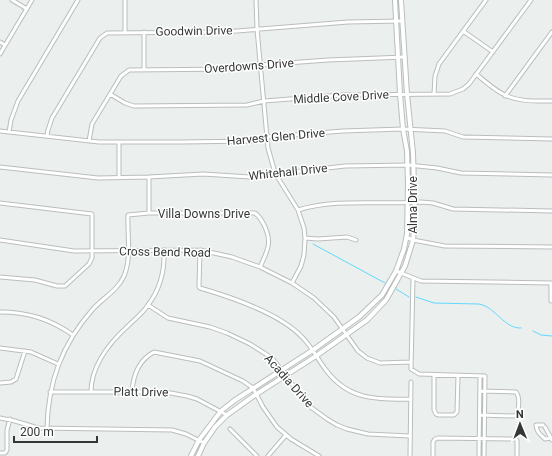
<svg xmlns="http://www.w3.org/2000/svg" width="552" height="456" viewBox="0 0 552 456" font-family="Roboto,sans-serif">
	<style>
		.lines { fill: none; stroke-linecap: round; stroke-linejoin: round }
		.stream { stroke: #61d9fd; stroke-width: 1 }
		.minor-casing { stroke: #b9bebd; stroke-width: 5 }
		.major-casing { stroke: #b9bebd; stroke-width: 6 }
		.minor { stroke: #fff; stroke-width: 3 }
		.major { stroke: #fff; stroke-width: 4 }
		.labels { text-anchor: middle; stroke-width: 3; stroke-linejoin: round; paint-order: stroke }
		.street-label { font-size: 12px; fill: #353737; stroke: #fff }
	</style>
	<rect width="100%" height="100%" fill="#ebefee"/>
	<g class="lines">
		<!-- stream -->
		<path class="stream" d="M313,244L385,283
			M396,289L409,297
			M416,297L434,303L479,304C496,307 504,329 521,328
			M533,331L541,335L552,336"/>
		<!-- minor casing -->
		<g class="minor-casing">
			<path id="minor" d="M12,0L27,9
				M125,0V33
				M256,0L257,29L268,148L275,173L298,210L304,228L305,238L304,255L301,266L292,283
				M463,31L493,52
				M144,32V70
				M0,42L5,45
				M0,54L32,0
				M476,74C485,81 494,90 505,95C519,102 536,101 552,101
				M110,94L125,103L134,106L247,105L264,101L342,95L450,94L463,89L469,84L531,0
				M434,94L435,76L439,64L486,0
				M505,96L552,32
				M0,131L99,142H182L252,141L267,137L343,131L403,129L445,131L463,137L552,139
				M9,132L11,120L18,101L78,0
				M47,136L48,130L52,118L100,38L107,33L224,32L348,22L402,21
				M89,141L92,124L121,76L129,70L239,69L260,65L328,60L405,57
				M119,142V178
				M0,167L98,178L149,177L203,174L250,177L345,166L408,165L437,168L461,173L552,175
				M149,177V213
				M0,203L92,214V258L89,264L65,286H57L35,280L0,277
				M298,210C337,198 380,205 421,202L433,203L453,209L552,211
				M406,237L413,240L445,246L552,247
				M305,238L318,239L347,237L356,240
				M0,240L74,251L200,250L232,257L260,267L292,283L314,298L334,317L358,351L367,358L380,363L411,362
				M200,250L199,287L200,288C231,297 281,314 303,338C312,347 318,360 326,370C348,400 377,400 411,399
				M396,271L421,281L552,283
				M413,279L411,369L419,374L485,376L484,456
				M551,301V283
				M148,305L168,318L210,327L227,333L250,344L272,358L309,406L327,419L337,425L347,429L368,434L410,436
				M0,312C28,312 50,319 73,335
				M0,348L31,352L58,364
				M434,375V410L436,414L438,415H454L457,412L458,375
				M0,383L11,382L16,379L25,351
				M50,392H165L187,396L197,399L227,415
				M91,392C91,365 110,342 129,325C136,318 143,313 148,305C160,289 165,270 164,250
				M132,392C133,376 139,360 154,352L200,361L243,381L253,388L263,407L277,427L291,439L319,456
				M480,415L514,416L517,414C519,408 520,397 516,392L480,391
				M0,418L15,421L38,428L172,430L186,434L204,443
				M543,425H536C537,433 540,434 545,439L551,438
				M545,427L552,440
				M47,428C48,382 62,344 93,309C103,298 118,290 124,276C132,257 127,235 128,215L149,213H255C259,216 261,219 263,223C273,241 268,250 260,267
				M230,429L257,456
				M0,453H5L7,450V430L10,419
				M268,456L286,435
				M410,456L411,382
				M433,456V442L435,439L438,438L515,439L517,440V456
				M479,456L480,376"/>
		</g>
		<!-- major casing -->
		<g class="major-casing">
			<path id="major" d="M191,456L199,440L221,411L235,400L313,350L359,317L382,295L396,271L404,249L407,234L408,184L407,151L403,129L400,94L395,0
				M198,456L204,443L215,427L227,415L255,395L316,356L367,320L386,300L405,266L413,240L415,219L413,153L407,94L401,0"/>
		</g>
		<!-- minor -->
		<use href="#minor" class="minor"/>
		<!-- major -->
		<use href="#major" class="major"/>
	</g>
	<g class="labels">
		<!-- street labels -->
		<g class="street-label">
			<text transform="translate(194 31) rotate(-1)" y="4">Goodwin Drive</text>
			<text transform="translate(249 66) rotate(-4)" y="4">Overdowns Drive</text>
			<text transform="translate(341 97) rotate(-3)" y="4">Middle Cove Drive</text>
			<text transform="translate(276 137) rotate(-5)" y="4">Harvest Glen Drive</text>
			<text transform="translate(288 172) rotate(-6)" y="4">Whitehall Drive</text>
			<text transform="translate(413 205) rotate(-90)" y="4">Alma Drive</text>
			<text x="204" y="218">Villa Downs Drive</text>
			<text transform="translate(165 252) rotate(1)" y="4">Cross Bend Road</text>
			<text transform="translate(289 381) rotate(48)" y="4">Acadia Drive</text>
			<text transform="translate(141 392) rotate(1)" y="4">Platt Drive</text>
		</g>
	</g>
	<!-- north arrow -->
	<g transform="translate(520 424) rotate(359)" stroke="#ffffff" stroke-width="3" paint-order="stroke">
	<path d="M0-3L7 15L0 10L-7 15Z" fill="#353737"/>
	<text y="-6" font-size="11" font-weight="bold" text-anchor="middle" fill="#353737">N</text>
	</g>
	<!-- scale -->
	<path d="M14 436v6h83v-6" fill="none" stroke="#353737" stroke-width="2"/>
	<text x="20" y="436" font-size="12" fill="#353737" stroke="#ffffff" stroke-width="3" paint-order="stroke">200 m</text>
</svg>
